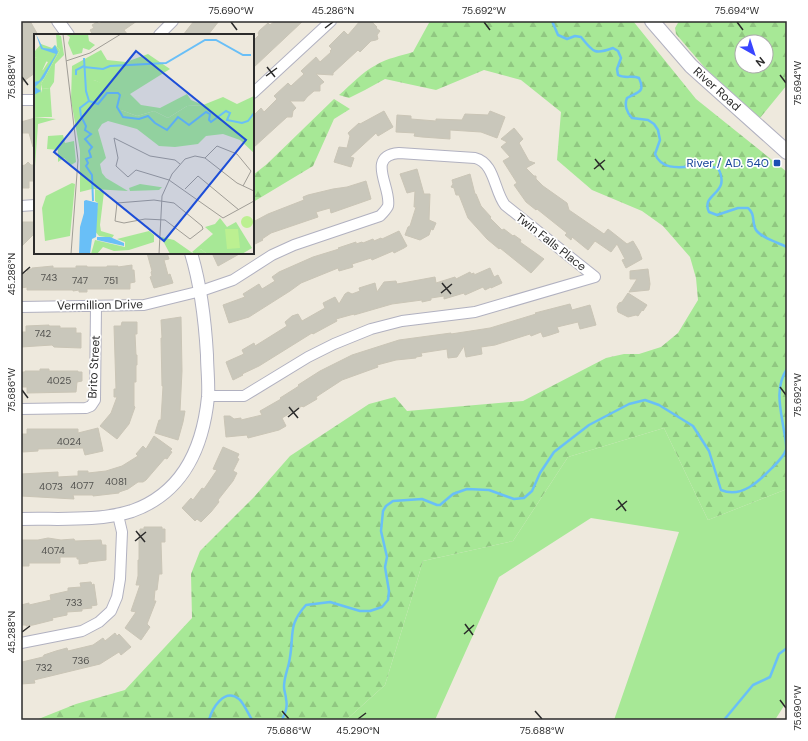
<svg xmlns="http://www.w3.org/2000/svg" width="808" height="741" viewBox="0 0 808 741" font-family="'DM Sans',sans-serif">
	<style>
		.grass { fill: #a7e896 }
		.forest { fill: url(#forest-firs); fill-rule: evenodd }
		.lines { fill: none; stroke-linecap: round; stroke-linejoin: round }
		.stream { stroke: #69bff7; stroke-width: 2.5 }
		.building { fill: #c9c7bb; stroke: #cac5b6 }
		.minor-casing { stroke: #b1b1c0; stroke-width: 12 }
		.tertiary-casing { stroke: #b1b1c0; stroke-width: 14 }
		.secondary-casing { stroke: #b1b1c0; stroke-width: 16 }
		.minor { stroke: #fff; stroke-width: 10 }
		.tertiary { stroke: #fff; stroke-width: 12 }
		.secondary { stroke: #fff; stroke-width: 14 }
		.ticks { fill: none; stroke: #2b2b2b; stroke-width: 1.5 }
		.transit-dot { fill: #1a4fb4; stroke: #fff; stroke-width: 1.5 }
		.labels { text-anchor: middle; stroke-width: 3.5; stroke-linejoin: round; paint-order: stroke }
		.number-label { font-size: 10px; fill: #52524f }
		.street-label { font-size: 12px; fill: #2b2b2b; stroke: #fff }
		.transit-label { font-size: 12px; fill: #164399; stroke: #fff; text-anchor: end }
		.inset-river { fill: none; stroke: #69bff7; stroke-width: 2 }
		.inset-road { fill: none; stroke: #a09d96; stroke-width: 1 }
		.view { fill: #1d4ed8; fill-opacity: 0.15; stroke: #1d4ed8; stroke-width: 2 }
		.inset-edge { fill: none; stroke: #2b2b2b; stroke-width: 2 }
		.neatline { fill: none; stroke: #2b2b2b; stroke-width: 1.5 }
		.ticks-label { font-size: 10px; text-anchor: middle; fill: #2b2b2b }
	</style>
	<defs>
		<pattern id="forest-firs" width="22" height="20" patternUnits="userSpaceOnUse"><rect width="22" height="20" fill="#a7e896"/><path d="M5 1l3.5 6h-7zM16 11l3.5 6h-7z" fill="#90c781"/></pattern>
	</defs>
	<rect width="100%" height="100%" fill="#eee9dd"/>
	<!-- grass -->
	<path class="grass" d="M664,428L708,520L787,489V701L775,720H614L679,532L591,518L499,577L435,720H346L385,685L423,561L513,541L568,457Z"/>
	<!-- forest -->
	<path class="forest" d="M430,21H633L696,99L787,172V489L708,520L664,428L568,457L513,541L423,561L385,685L346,720H36L76,704L125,690L192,618L191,574L200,551L254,497L290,456L369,404L395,397L407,411L523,401L606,358L624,354H639L661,347L678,333L698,300L696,278L690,257L663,226L642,211L592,190L557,160L561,112L521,80L484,70L436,90L385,79L365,90L349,98L339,95C351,85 362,72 376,65C388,58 400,56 413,52Z
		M679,21H787V85L760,118L706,69L676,34L675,28ZM742,42H766V66H742Z
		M334,99L350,109L334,119L313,166L253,202V175L267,164Z"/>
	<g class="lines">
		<!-- stream -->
		<path class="stream" d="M552,21L558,35L567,39L575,36L581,37C593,52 594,55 613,48L618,51L621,58L617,69L618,75C625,79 632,75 639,78C646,93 637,92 627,98C624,105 627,113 632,118L648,120L654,124L658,130L660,140L655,154C663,173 685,166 701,166C707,166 712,167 718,168C732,195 700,193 709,212L717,215L738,208H748C755,214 752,220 755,228C758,237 779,243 787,247
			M209,720C212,709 224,687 239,699C243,702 249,715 252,720
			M282,720C285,713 288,707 286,699C286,695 284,691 284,687C284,676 289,667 290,657C294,634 288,625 306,605L330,602L360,611H370L382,607L388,600L389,591L385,567L387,557L381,531L383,511L386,506L393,501L422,499L437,505H440L453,494L467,489L489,490L514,499L524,498L532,491L540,473L554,452L589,425L629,404L645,400L659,405L693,426L709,451L721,490C742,499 760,480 773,467C778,462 784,456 786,450C787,444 785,437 784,431C781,411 774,388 787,369
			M724,720L753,685L770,677L779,654L787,648"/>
	</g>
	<!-- building -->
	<path class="building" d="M21,21H30L38,35H35V73L21,83Z
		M103,21H137L124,30L128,35H93L90,30L94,28L92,25L97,22L99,24Z
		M194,21H219L208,35H183Z
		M275,21H303L253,68V41L259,35L258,33L260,30L268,23L270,25Z
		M360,21H371L377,27L376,28L380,31L377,35L378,39L376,40L371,41L360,52L358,50L333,73V75L316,74L324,82L320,85V91H314L307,97L304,101H290L296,108L293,111L292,117H287L253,148V116L261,108L264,112L277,99L274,96L288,83L291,86L304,74L301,71L316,57L320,62L331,52L330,51L332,49L329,46L344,31L348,35Z
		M384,111L393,127L378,136L376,133L350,157L354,158L351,167L334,162L339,147L347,148L350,136L348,133L359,123L360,124Z
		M490,111L505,117L497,138L481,132L450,130V139L422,137L414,136L415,133L396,132L397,115L411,116V119L436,121V119L462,120L465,114L488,115Z
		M35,118V147H33L29,133H21V122Z
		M514,128L523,139L519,143L529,161L535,163L526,168L534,176H536V179L543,186L567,203L569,210L604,234L608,229L627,244L633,241L639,251L642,259L626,268L622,260L625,259L617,244L611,252L595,241L588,250L572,237L571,240L565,235L567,233L537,209L536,210L526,202L514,185L517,183L503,161L510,157L501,147L507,142L501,139Z
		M28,162L31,165H34V181H29V188H21V166L25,165Z
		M417,169L424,194H430L429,220L436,223L433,230L431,229L429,235L420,240L405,235L408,227L410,226L416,207H414L415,191L407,193L400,174Z
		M470,174L475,194H476L481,206L491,217L490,218L502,230L504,229L513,236L514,235L521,240L520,242L544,259L531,273L500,248L499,249L487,239L468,218L459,195H456L454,188L451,187L453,184L452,180Z
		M366,181L371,199L331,213L330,208L316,212L318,217L271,233L262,239L263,240L253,245V222L268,214L304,200L303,197L308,195L333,189L347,187Z
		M21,222H35V233L21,247Z
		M399,231L407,246L404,248L394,253L393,251L372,260L371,258L352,264L353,267L339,271L338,268L301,283L290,291L249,317L229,323L223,305L245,297L243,294L259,284L262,289L275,281L272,277L279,272L313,257L339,249L338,248L356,242V244L362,242L363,243L373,239L374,241L381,238L382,239Z
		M147,253H167L169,259L164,260L168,275L170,274L173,283L154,288L150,277L152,276L151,272L152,271Z
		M212,253H241L218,266Z
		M132,265V270H134L135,282L130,283V289H87V292H79V290L73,291V290H27V287L21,288V273H27V269H32V268L53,266V268H76V266H87V267H107V266H118V267Z
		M490,268L494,277L498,275L502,283L491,288V287L485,290L483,287L465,295L464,293L444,299V296L431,298V300L422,302V300L392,304L354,315V314L336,319L337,321L313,334L312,333L259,366L242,374L243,375L233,380L229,370L226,362L244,354L242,350L254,343L255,346L287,326L285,322L292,316L298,314L302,321L325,308L323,303L335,297L339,304L345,294L348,292L352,294L360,291L359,288L375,283L377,292L384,282L396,281L397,284L435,277L436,283L455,277L456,279L470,272L471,274L474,273V275Z
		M648,269L650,284L649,290L629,292L637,279H630V271Z
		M628,293L647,305L643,311L642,310L638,316L636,315L628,317L618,312L617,307L619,303L622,302Z
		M570,304L572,310L590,305L596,325L580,329L578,322L557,327L559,332L550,335L543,337L541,332L531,336L530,334L495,345L481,347L482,354L466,357L464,346L457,357L448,358L447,349L421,353L422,356L416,357V358L396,360L377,365L378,367L342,380L316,397L317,399L305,406L303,407L302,406L282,418L286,426L279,430L248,438L247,435L226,437L224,416H230L234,419L241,418V420L262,415L260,411L281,399L280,398L299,386L298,385L320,371L352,355L399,340L451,333V334L490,328L536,314L535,313Z
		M181,317L182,371L180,411H185L183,422L178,440L155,433L159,420H161L163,386H162L161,338H162L161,320Z
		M122,322H137V334H135L136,355H137V365H136V382H134V406L135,407L129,424L117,439L100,426L111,413L117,397H114V389H116L114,326H121Z
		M49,325V326H60V328H76V333H81V348L54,347L52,345L21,347V332H26V326Z
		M40,369H49V371H78V372H82V381L77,382L76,392L27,393V387H22V372H25V371H40Z
		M98,428L103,451L85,455L83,448L38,449V451L23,452L22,434H27V429H78V433Z
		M154,436L172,449L170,451L172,452L167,459L165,458L146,480L143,482H138L128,489L119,492V493L93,496V495H73L74,499L21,496V474L58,472V477L75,476H78V471H88V473L106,471L122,466L138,456L136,454L143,446L146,449Z
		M223,447L239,454L237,458L239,459L233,471L237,473L233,481L218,500L219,502L211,512L201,522L197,519L195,521L182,508L191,498L193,500L202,488L204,489L217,470L213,469Z
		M144,527H162V529H165V542H161L162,574H159L157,590H155L154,601H156L147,624L150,627L141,640L125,628L136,612L131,611L140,585H136L138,576V560H139V534H140V529H144Z
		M48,538L61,540L74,539L75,541L101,540L102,545H106V560L88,562V563L79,564V559H77V557H60V563H29V566H21V540H38Z
		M91,582L92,585L94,584L97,605L91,606L92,608L82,609V611L67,612V615L52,618L53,620L33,625L26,626V625H21V605L29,603V605L51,600L50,595L68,591V588L81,587L80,583Z
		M115,633L117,636L119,634L131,647L121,655L119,652L100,664L34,680L35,683L21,684L22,662L43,657L44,655L56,651L67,648L68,651L93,645L103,638L105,641Z"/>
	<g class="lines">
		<!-- minor casing -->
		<g class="minor-casing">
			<path id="minor" d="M159,35L173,21
				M253,93L331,21
				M21,100H35
				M21,206L35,205
				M21,307L144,305L201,291L233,280L272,255L294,245L380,216C383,213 386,210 388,206C392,188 365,156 399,153L475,158C495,163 494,191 505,205L595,277L475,312L402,321L371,329L334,344L308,357L244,396H208
				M21,409L86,408L91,406L95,400L96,306
				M21,643L82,631L99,622L111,611L117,597L120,579L122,532L118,515"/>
		</g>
		<!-- tertiary casing -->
		<g class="tertiary-casing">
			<path id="tertiary" d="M58,21L68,35
				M21,519C57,518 98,522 132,511C183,493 203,447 208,397C209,383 207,368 207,355C205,320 201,286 191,253"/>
		</g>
		<!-- secondary casing -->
		<g class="secondary-casing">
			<path id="secondary" d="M652,21L691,66L787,152"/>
		</g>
		<!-- minor -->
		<use href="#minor" class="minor"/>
		<!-- tertiary -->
		<use href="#tertiary" class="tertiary"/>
		<!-- secondary -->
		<use href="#secondary" class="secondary"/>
	</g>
	<!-- ticks -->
	<path class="ticks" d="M231,22L237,30M484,22L490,30M737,22L743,30M325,28L333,22M267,67L275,77M780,75L786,83M266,76L277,68M22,77L28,85M595,159L604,170M594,169L605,160M22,274L30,267M442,283L451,294M441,293L452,284M780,387L786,395M22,390L28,398M289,407L298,418M288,417L299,408M618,500L626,511M616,510L627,501M136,531L145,542M135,541L146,532M465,624L473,635M22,632L30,626M464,634L474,625M780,700L786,708M282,711L289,719M535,711L542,719M358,719L366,713"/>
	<!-- markers -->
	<rect class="transit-dot" x="773" y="159" width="8" height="8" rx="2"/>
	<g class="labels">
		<!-- number labels -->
		<g class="number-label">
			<text x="49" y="281">743</text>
			<text x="80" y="284">747</text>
			<text x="111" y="284">751</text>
			<text x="43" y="337">742</text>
			<text x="59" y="384">4025</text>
			<text x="69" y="445">4024</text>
			<text x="116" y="485">4081</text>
			<text x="82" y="489">4077</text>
			<text x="51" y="490">4073</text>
			<text x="53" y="554">4074</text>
			<text x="74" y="606">733</text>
			<text x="81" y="664">736</text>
			<text x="44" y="671">732</text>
		</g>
		<!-- street labels -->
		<g class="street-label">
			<text transform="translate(717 89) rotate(42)" y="4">River Road</text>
			<text transform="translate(551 242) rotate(38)" y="4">Twin Falls Place</text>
			<text transform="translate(100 305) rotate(-1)" y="4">Vermillion Drive</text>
			<text transform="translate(94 367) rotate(-87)" y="4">Brito Street</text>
		</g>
		<!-- transit labels -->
		<g class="transit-label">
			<text x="769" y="167">River / AD. 540</text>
		</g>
	</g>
	<!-- overview -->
	<g transform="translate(34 34)">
		<rect width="220" height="220" fill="#eee9dd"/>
		<path d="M67,16L73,26L92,28L114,20L136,35L96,60L107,71L126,74L153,60L157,66L169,71L153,72L134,84L120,77L103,82L87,76L75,53L60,46L37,66L38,32ZM16,54L18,83H0V67L6,63L8,55ZM38,149L41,150L36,202L11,207L8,174L12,162ZM61,155L70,158L66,191L67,197L80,201L78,204L65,202L60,196L64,169L61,167ZM186,184L193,193L202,188L218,214L208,220H173L167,215L161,220L158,218L179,200L171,193L181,190Z" fill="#a7e896"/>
		<path d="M22,0L27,2L30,21L21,30L20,48L16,54L8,55L7,50L26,16L23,13ZM31,0H54L55,7L61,11L55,16L49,14L48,19L39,21L34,9L36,3ZM0,23L13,26L8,37H0ZM60,46L91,58L87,76L103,82L120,77L134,84L153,72L169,71L189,63L203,70L220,62V119L206,106L189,100L172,102L164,110L141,113L125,112L103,95L74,87L68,90L64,96L72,124L66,130L68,139L72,144L94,157L58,155L46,158V117L37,66L43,48ZM0,83L22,85L4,90L0,147ZM29,101L31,109L40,107L42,128L37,131L30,124L24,128V116L13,115L14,102ZM106,150L126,153H128L125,156L96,157L95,154ZM115,197L120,201V208L95,216L80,217L69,213L63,220H57L61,206L91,213V208L83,205ZM127,203L140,206L160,220L167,215L173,220H136Z" fill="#a7e896"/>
		<path d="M7,10L18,14L21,11L26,16L7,50V65L0,67V37L9,36L14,28L0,23L1,17Z" fill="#a7e896"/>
		<path d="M207 188a6 6 0 1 1 12 0a6 6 0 1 1-12 0ZM191,195H204L206,214L193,215Z" fill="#bcf091"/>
		<path d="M2,0L9,14L18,15L21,11L24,18L10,44L1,53L7,57L0,61V48L5,47L22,20L7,15ZM52,166L64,169L62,203L58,205L56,220H45L46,193L50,179V167ZM63,203H76L90,209V212L63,206Z" fill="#69bff7"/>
		<path class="inset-river" d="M50,24L52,57L55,67L64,70L73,59H84L86,61L83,73L89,83L105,85L114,82L121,89L133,96L144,83L155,91L172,78L176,80L175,86L177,88L192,77L196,79L193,86L208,89L214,87L220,79M50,33L69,35L76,32L132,29L171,6H182L209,21H217M42,41V36L50,32M55,67L46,74L47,82L52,92L51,96L57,100L51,105L58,113L55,117L57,123L52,125L54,129L52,132L58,141L59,167"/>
		<path class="inset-road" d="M29,0L44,126L37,220M32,27L56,19L87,0M171,124L183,112L203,120L217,137L209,152M146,130L141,126L116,122L80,104L84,124L82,132L94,143L102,136L135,146L189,184L220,167M151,155L164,142L205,176M120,166L140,169L168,192L169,195L156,205L131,186L111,185L90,189L81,187L83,169ZM125,220L128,162L138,140L151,125L161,122L171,124L203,149L220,157"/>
		<path class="view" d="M102,17L212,106L130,207L20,118Z"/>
		<rect width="220" height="220" class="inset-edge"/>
	</g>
	<!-- border -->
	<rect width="808" height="741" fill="none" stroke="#ffffff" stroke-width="44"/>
	<!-- north arrow -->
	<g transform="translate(754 54) rotate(141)"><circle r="19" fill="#ffffff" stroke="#aaaaaa"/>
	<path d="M0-3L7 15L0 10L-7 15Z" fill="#3945ff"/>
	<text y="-6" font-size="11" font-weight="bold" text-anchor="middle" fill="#2b2b2b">N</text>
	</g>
	<rect x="22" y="22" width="764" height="697" class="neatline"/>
	<g class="ticks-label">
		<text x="231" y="14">75.690°W</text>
		<text x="333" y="14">45.286°N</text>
		<text x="484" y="14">75.692°W</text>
		<text x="737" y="14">75.694°W</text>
		<text transform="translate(11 77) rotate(-90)" y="4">75.688°W</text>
		<text transform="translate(797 83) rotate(-90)" y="4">75.694°W</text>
		<text transform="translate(11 274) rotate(-90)" y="4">45.286°N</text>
		<text transform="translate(11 390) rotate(-90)" y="4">75.686°W</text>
		<text transform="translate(797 395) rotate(-90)" y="4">75.692°W</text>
		<text transform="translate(11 632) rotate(-90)" y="4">45.288°N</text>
		<text transform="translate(797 708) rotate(-90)" y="4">75.690°W</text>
		<text x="289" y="734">75.686°W</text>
		<text x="358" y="734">45.290°N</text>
		<text x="542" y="734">75.688°W</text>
	</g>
</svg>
